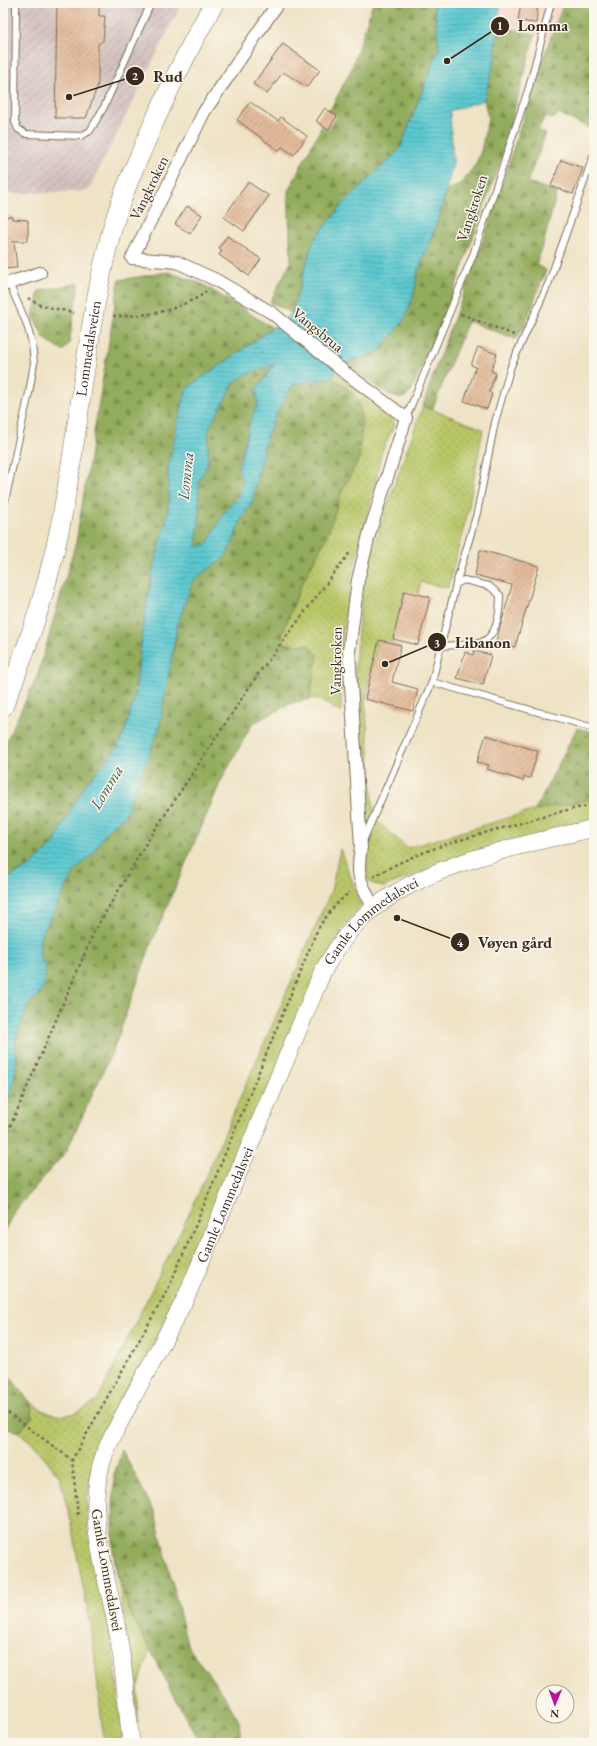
<svg xmlns="http://www.w3.org/2000/svg" width="597" height="1746" viewBox="0 0 597 1746" font-family="'EB Garamond',serif">
	<style>
		.built { fill: #f6d2c4 }
		.industrial { fill: url(#industrial-furrows) }
		.grass { fill: url(#grass-dots); stroke: #7a7843 }
		.forest { fill: url(#forest-firs); stroke: #666a3d }
		.water { fill: url(#water-rules); stroke: #4c7a78; fill-rule: evenodd }
		.building { fill: url(#building-hatch) }
		.lines { fill: none; stroke-linecap: round; stroke-linejoin: round }
		.lane-casing { stroke: #7a6b59; stroke-width: 8 }
		.street-casing { stroke: #7a6b59; stroke-width: 14 }
		.secondary-casing { stroke: #7a6b59; stroke-width: 18 }
		.primary-casing { stroke: #7a6b59; stroke-width: 20 }
		.path { stroke: #7a6b59; stroke-width: 2.5; stroke-dasharray: 3 3; stroke-linecap: butt }
		.lane { stroke: #fff; stroke-width: 6 }
		.street { stroke: #fff; stroke-width: 12 }
		.secondary { stroke: #fff; stroke-width: 17 }
		.primary { stroke: #fff; stroke-width: 19 }
		.labels { text-anchor: middle; stroke-width: 3; stroke-linejoin: round; paint-order: stroke }
		.street-label { font-size: 15px; fill: #3b2a1e; stroke: #fbf7ec }
		.water-label { font-size: 16px; font-style: italic; fill: #455a54; stroke: #fbf7ec }
		.leader { fill: none; stroke: #3b2a1e; stroke-width: 1.5 }
		.callout-dot { fill: #3b2a1e; stroke: #fbf7ec; stroke-width: 1.5 }
		.mark-label { font-size: 12px; text-anchor: middle; font-weight: bold; fill: #fff }
		.callout-label { font-size: 16px; text-anchor: middle; font-weight: bold; fill: #3b2a1e; stroke: #fbf7ec; stroke-width: 3; stroke-linejoin: round; paint-order: stroke }
	</style>
	<defs>
		<pattern id="industrial-furrows" width="10" height="10" patternUnits="userSpaceOnUse"><rect width="10" height="10" fill="#d1bfbe"/><path d="M-1 1l2-2M0 10L10 0M9 11l2-2" fill="none" stroke="#b4a4a3"/></pattern>
		<pattern id="grass-dots" width="8" height="8" patternUnits="userSpaceOnUse"><rect width="8" height="8" fill="#b8c668"/><path d="M2 2h.1M6 6h.1" fill="none" stroke="#9faa5a" stroke-width="1.8" stroke-linecap="round"/></pattern>
		<pattern id="forest-firs" width="22" height="20" patternUnits="userSpaceOnUse"><rect width="22" height="20" fill="#92ab5c"/><path d="M5 1l3.5 6h-7zM16 11l3.5 6h-7z" fill="#788b4b"/></pattern>
		<pattern id="water-rules" width="6" height="5" patternUnits="userSpaceOnUse"><rect width="6" height="5" fill="#5cc9d1"/><path d="M0 2.5h6" fill="none" stroke="#4da3a9"/></pattern>
		<pattern id="building-hatch" width="6" height="6" patternUnits="userSpaceOnUse"><rect width="6" height="6" fill="#e3bb9b"/><path d="M-1 1l2-2M0 6l6-6M5 7l2-2" fill="none" stroke="#b9987e"/></pattern>
	</defs>
	<rect width="100%" height="100%" fill="#fbf7ec"/>
	<filter id="ink" filterUnits="userSpaceOnUse"><feTurbulence type="fractalNoise" baseFrequency=".025" numOctaves="2"/><feDisplacementMap in="SourceGraphic" scale="8" xChannelSelector="R" yChannelSelector="G"/><feConvolveMatrix kernelMatrix="1 2 1 2 8 2 1 2 1" color-interpolation-filters="sRGB"/></filter>
	<filter id="wash" filterUnits="userSpaceOnUse"><feTurbulence type="fractalNoise" baseFrequency=".012" numOctaves="4" result="noise"/><feDisplacementMap in="SourceGraphic" scale="16" xChannelSelector="R" yChannelSelector="G"/><feGaussianBlur stdDeviation="0.9" result="paint"/><feColorMatrix in="noise" values="0 0 0 0 0 0 0 0 0 0 0 0 0 0 0 0 0 1.4 0 .05"/><feComposite in="paint" operator="in"/></filter>
	<g filter="url(#wash)">
		<rect width="100%" height="100%" fill="#efe3c6"/>
		<!-- built -->
		<path class="built" d="M501,3H564L551,38L497,26Z"/>
		<!-- industrial -->
		<path class="industrial" d="M3,3H182L88,191L3,194Z"/>
		<!-- grass -->
		<path class="grass" d="M335,372L392,415L394,425L381,454L372,497L350,584L342,640L341,674V713L316,698L310,699L313,677L318,656L307,645L284,644L282,634L301,585L326,538L341,493L359,459L345,386L331,378Z
			M423,406L483,429L468,511L448,588L421,582L418,595L404,592L392,643L379,640L365,699L374,818L407,848L535,810L589,799H594V821L423,872L382,887L371,883L367,878L355,667L359,620L364,578L390,497Z
			M340,849L361,905L341,931L181,1288L158,1335L119,1402L93,1466L87,1498L88,1531L103,1597L116,1671L123,1743H104L92,1633L71,1524L60,1477L36,1447L19,1432L32,1417L31,1403C39,1408 48,1414 57,1415C71,1418 88,1407 98,1399L191,1210L331,891Z
			M113,1550L123,1592L132,1617L150,1649L138,1688V1724L131,1664Z"/>
		<!-- forest -->
		<path class="forest" d="M373,3H434L439,48L400,149L344,203L313,241L292,313L270,302L291,261L288,191L351,70Z
			M564,3H594V130L559,114L552,119L545,116L538,130L546,134L527,182L557,192L545,238L536,265L546,270L524,327L516,339L468,321L432,410L423,406C440,350 464,296 483,241C511,162 532,81 564,3Z
			M497,26L535,34L503,153L450,302L410,393C407,396 403,398 399,398C385,396 355,371 343,363L361,358L413,297L418,271L439,217L446,190L460,185L476,164L481,151L488,118L484,100L495,58Z
			M168,272L202,284L273,328L187,388L168,469L169,502L166,522L152,574L144,620L135,695L125,731L118,747L88,781L70,811L53,845L30,866L8,878L3,889V748L38,674L76,542L119,280Z
			M79,283L69,344L63,351L44,338L33,316L39,291Z
			M275,363L256,390L258,404L251,419L238,468L243,481L239,495L223,514L207,544L196,546L199,520V481L208,463V435L210,425L234,383L245,375Z
			M331,378L345,386L359,402L362,425L359,459L341,493L326,538L301,585L282,634L285,644L308,645L318,656L313,677L310,699L292,703L252,724L221,781L151,944L114,1048L66,1152L15,1210L3,1234V1108L12,1091L17,1061L15,1040L28,1006L34,1000L46,967L39,955L40,938L74,871L94,852L108,829L124,817L131,799L175,645L177,626L193,580L224,558L232,544L241,520L253,500L257,475L267,435L277,412L293,383Z
			M577,728L594,732V799L535,810Z
			M3,1368L31,1403L32,1417L19,1432L3,1426Z
			M122,1450L155,1513L188,1647L222,1692L239,1721L241,1743H199L198,1738L172,1693L150,1649L132,1617L123,1592L113,1550V1522L114,1475Z"/>
		<!-- water -->
		<path class="water" d="M434,3H501L497,26L495,58L484,100L450,111L453,164L439,217L418,271L413,297L403,322L379,351L361,358L343,363L331,378L293,384L277,412L267,435L257,475L253,500L241,520L232,544L224,558L193,580L177,626L159,729L124,817L108,829L94,852L74,872L40,938L39,955L46,967L44,988L28,1006L15,1040L17,1061L12,1091L3,1108V889L8,878L30,866L53,845L70,811L88,781L118,747L125,731L135,695L144,620L152,574L166,522L169,502L168,469L176,431L187,388L252,343L292,313L313,241L344,203L400,149L439,48ZM275,364L256,390L258,404L251,419L238,468L243,481L239,495L223,514L207,544L196,546L199,520V481L208,463V435L210,426L234,383L245,375Z"/>
		<g id="blocks">
			<!-- building -->
			<path class="building" d="M57,3H99V16H105L103,41L98,44V84L86,118H55Z
				M521,3H538L536,23L518,21Z
				M283,44L320,70L307,87L283,72L267,94L253,84Z
				M250,102L278,121L281,117L307,136L294,155L282,147L279,151L237,120Z
				M325,108L337,116L328,130L316,121Z
				M561,160L583,168L573,194L551,186Z
				M248,182L269,196L244,231L224,217Z
				M187,206L202,215L190,234L175,224Z
				M12,216V219L28,220V241H14L17,268L3,269V217Z
				M227,236L261,259L249,276L219,255L222,250L219,248Z
				M478,347L497,354L491,371L496,373L489,392L492,394L487,409L464,401L476,367L471,365Z
				M480,550L539,566L515,647L496,642L512,585L475,575Z
				M404,591L430,597L418,645L393,639Z
				M379,640L401,645L392,682L418,689L413,711L365,699Z
				M474,651L491,655L483,685L457,678L465,652L473,655Z
				M486,735L538,751L530,778L524,777L523,781L487,769L489,765L477,762Z"/>
		</g>
	</g>
	<g filter="url(#ink)">
		<use href="#blocks" fill-opacity="0" stroke="#7a6b59" stroke-width="1"/>
		<g class="lines">
			<!-- lane casing -->
			<g class="lane-casing">
				<path id="lane" d="M16,3L15,122L18,129L26,134L81,136L90,131L104,107L151,3
					M406,418L473,255L529,87L551,3
					M3,510L29,393L34,363L32,343L26,322L9,283
					M456,584L477,513L495,422L511,366L549,282L594,154
					M432,682L456,584L464,580L489,586L500,595C500,610 498,635 482,642C474,645 451,645 441,646
					M363,841L432,682L594,728"/>
			</g>
			<!-- street casing -->
			<g class="street-casing">
				<path id="street" d="M278,3L204,112L132,258L177,262L216,280L272,313L343,371L406,418L370,531L358,580L349,651L361,847C356,877 360,882 374,908
					M3,285L40,273"/>
			</g>
			<!-- secondary casing -->
			<g class="secondary-casing">
				<g id="secondary">
					<path id="s1" d="M131,1743C127,1709 125,1674 119,1641C111,1587 87,1528 99,1474C103,1451 116,1430 126,1410C146,1372 168,1334 187,1295L323,971C333,954 343,938 356,924C413,865 517,847 594,828"/>
				</g>
			</g>
			<!-- primary casing -->
			<g class="primary-casing">
				<g id="primary">
					<path id="s2" d="M3,707C26,653 44,598 57,541C79,441 84,339 109,241C116,212 127,184 139,157C161,104 186,53 214,3"/>
				</g>
			</g>
			<!-- path -->
			<path class="path" d="M28,298L40,305L74,313
				M461,314L514,335
				M113,316C139,316 164,314 188,302C195,299 201,297 206,291
				M373,877C419,849 473,836 525,822C547,816 571,807 594,806
				M3,1143L94,932L147,842L258,674L351,551
				M3,1409L72,1460
				M78,1515L72,1460L168,1289L197,1222L316,933C325,916 335,904 350,892"/>
			<!-- lane -->
			<use href="#lane" class="lane"/>
			<!-- street -->
			<use href="#street" class="street"/>
			<!-- secondary -->
			<use href="#secondary" class="secondary"/>
			<!-- primary -->
			<use href="#primary" class="primary"/>
		</g>
	</g>
	<g class="labels">
		<!-- street labels -->
		<g class="street-label">
			<text transform="translate(149 188) rotate(-64)" y="5">Vangkroken</text>
			<text transform="translate(472 208) rotate(-72)" y="5">Vangkroken</text>
			<text transform="translate(318 330) rotate(39)" y="5">Vangsbrua</text>
			<text dy="5" stroke="none"><textPath href="#s2" startOffset="370">Lommedalsveien</textPath></text>
			<text transform="translate(336 661) rotate(-89)" y="5">Vangkroken</text>
			<text dy="5" stroke="none"><textPath href="#s1" startOffset="894">Gamle Lommedalsvei</textPath></text>
			<text dy="5" stroke="none"><textPath href="#s1" startOffset="570">Gamle Lommedalsvei</textPath></text>
			<text transform="translate(107 1570) rotate(80)" y="5">Gamle Lommedalsvei</text>
		</g>
		<!-- water labels -->
		<g class="water-label">
			<text transform="translate(185 476) rotate(-84)" y="6">Lomma</text>
			<text transform="translate(106 787) rotate(-59)" y="6">Lomma</text>
		</g>
	</g>
	<!-- callouts -->
	<path class="leader" d="M447 61L500 26M69 97L135 76M385 664L437 642M397 918L460 942"/>
	<g class="callout-dot">
		<circle cx="447" cy="61" r="4"/>
		<circle cx="69" cy="97" r="4"/>
		<circle cx="385" cy="664" r="4"/>
		<circle cx="397" cy="918" r="4"/>
		<circle cx="500" cy="26" r="10"/>
		<circle cx="135" cy="76" r="10"/>
		<circle cx="437" cy="642" r="10"/>
		<circle cx="460" cy="942" r="10"/>
	</g>
	<g class="mark-label">
		<text x="500" y="30">1</text>
		<text x="135" y="80">2</text>
		<text x="437" y="647">3</text>
		<text x="460" y="947">4</text>
	</g>
	<g class="callout-label">
		<text x="543" y="31">Lomma</text>
		<text x="168" y="82">Rud</text>
		<text x="483" y="648">Libanon</text>
		<text x="515" y="948">Vøyen gård</text>
	</g>
	<!-- margin -->
	<rect width="597" height="1746" fill="none" stroke="#fbf7ec" stroke-width="16"/>
	<!-- north arrow -->
	<g transform="translate(555 1704) rotate(181)"><circle r="19" fill="#fbf7ec" stroke="#aea59a"/>
	<path d="M0-3L7 15L0 10L-7 15Z" fill="#b5179e"/>
	<text y="-6" font-size="11" font-weight="bold" text-anchor="middle" fill="#3b2a1e">N</text>
	</g>
</svg>
